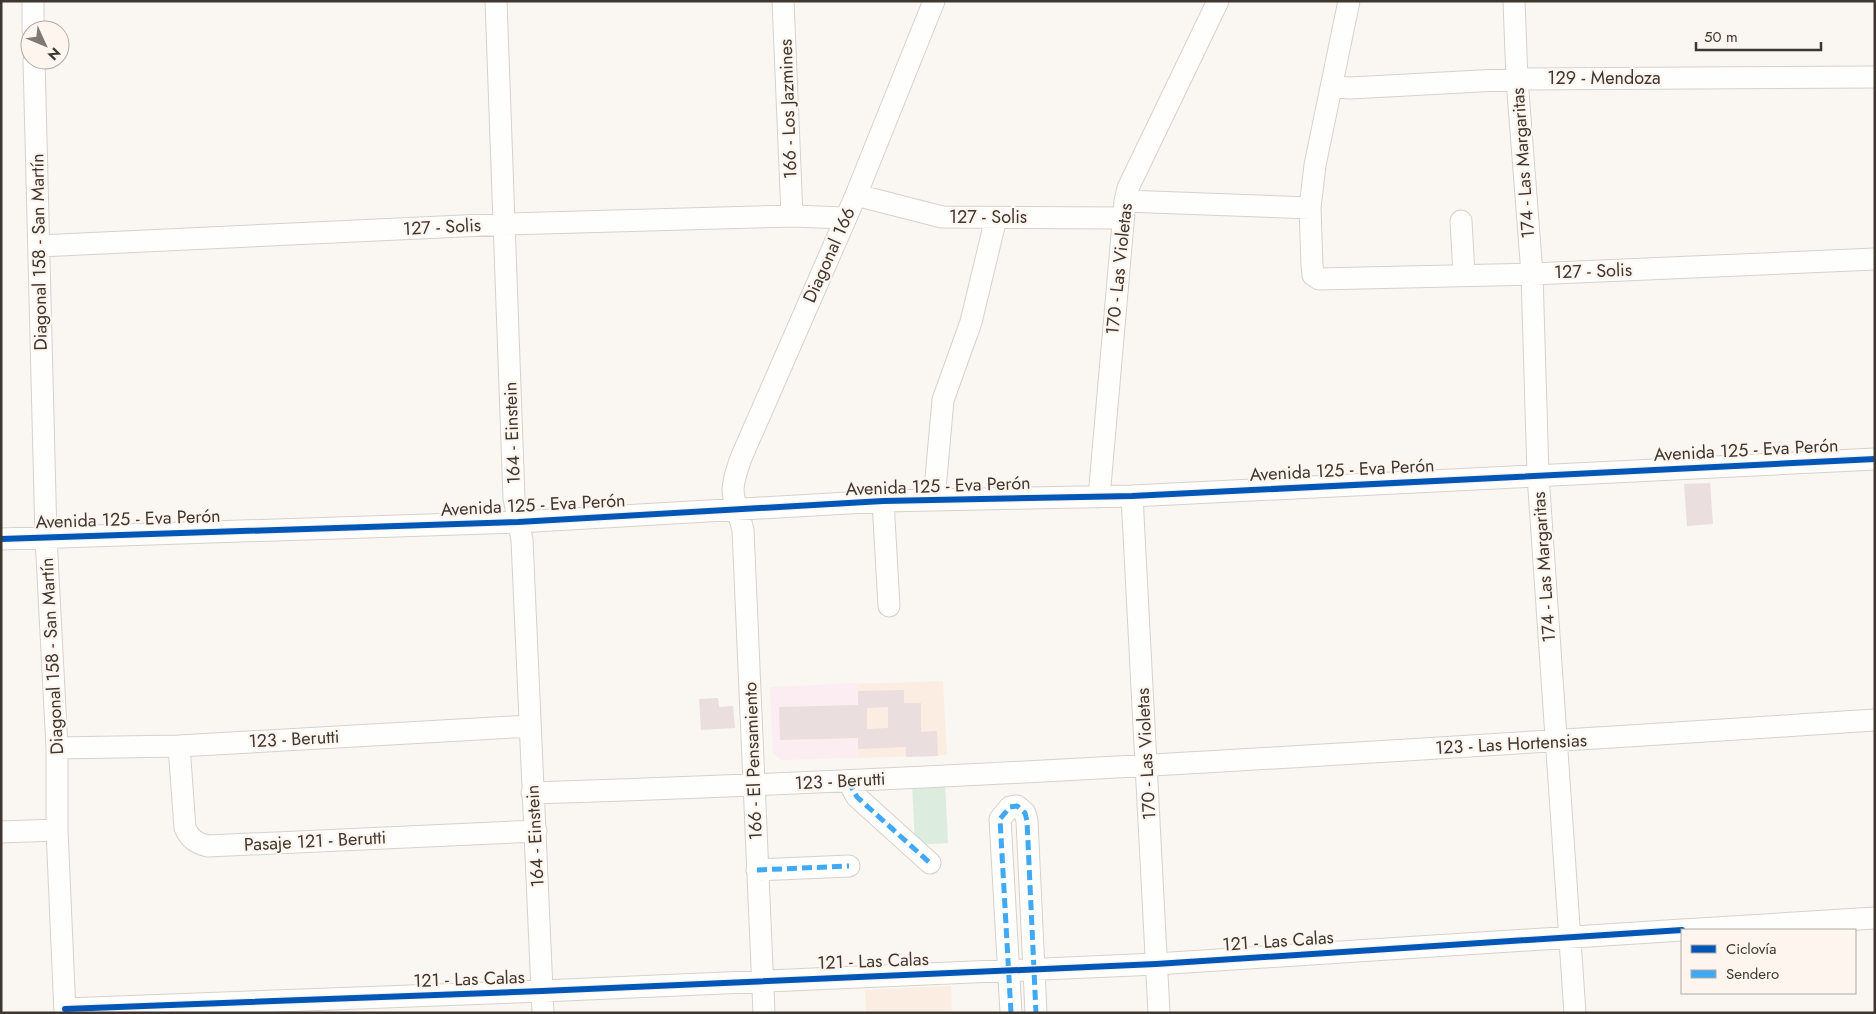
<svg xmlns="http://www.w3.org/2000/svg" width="1876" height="1014" viewBox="0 0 1876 1014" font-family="Jost,sans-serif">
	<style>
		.built { fill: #fbede1 }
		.medical { fill: #fcedf3 }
		.green { fill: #dcecdf }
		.building { fill: #eadedf; fill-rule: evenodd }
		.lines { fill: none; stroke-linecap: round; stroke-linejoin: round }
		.minor-casing { stroke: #d8d1cb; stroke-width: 23 }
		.minor { stroke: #fefefd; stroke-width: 21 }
		.quiet { stroke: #3fa9f5; stroke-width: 5; stroke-dasharray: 10 5; stroke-linecap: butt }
		.cycleway-casing { stroke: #fef6ee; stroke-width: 9 }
		.cycleway { stroke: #0057b8; stroke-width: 6 }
		.labels { text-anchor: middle; stroke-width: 4.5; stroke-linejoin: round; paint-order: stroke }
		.street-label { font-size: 18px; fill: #3e362f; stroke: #fef6ee }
	</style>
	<rect width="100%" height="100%" fill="#faf6f2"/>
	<!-- built -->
	<path class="built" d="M943,681L947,755L858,758V684Z
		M951,986L952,1013H866L865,990Z"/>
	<!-- medical -->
	<path class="medical" d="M858,683V758L781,760L773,753L770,687Z"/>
	<!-- green -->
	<path class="green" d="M945,781L948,843L915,845L912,783Z"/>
	<!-- building -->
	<path class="building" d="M1710,483L1713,524L1687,526L1684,484Z
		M904,690V703H921V732L937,731L938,756L906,757V747L858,749V738L780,740L779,707L858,705V691ZM888,707V728L867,729V708Z
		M718,698L719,707L733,706L735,728L701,730L699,699Z"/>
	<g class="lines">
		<!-- minor casing -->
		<g class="minor-casing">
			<path id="minor" d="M33,1V30
				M496,1L514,498L522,540L543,1013
				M783,1L792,216
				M1349,1L1315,165L1310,208L1312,265L1313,275L1319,279L1532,274L1875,259
				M1514,1L1517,79L1532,274L1538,475L1575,1013
				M34,60L46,537L57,748V830L65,1013
				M1333,87L1351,88L1517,79L1875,77
				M856,195L942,217L1122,218
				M1125,201L1310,208
				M1461,221L1464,274
				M39,246L505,224L792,216L845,218
				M1132,496L1159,1013
				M1099,497L1125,201L1128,188L1218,1
				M934,500L943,400L971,322L996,218
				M883,501L889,606
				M1,539L518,522L883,501L1132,496L1875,459
				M179,746L185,828C190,839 196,843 208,846L536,831
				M57,748L179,746L530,726
				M848,781L857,797L930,863
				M532,793C980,779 1427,749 1875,720
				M1,832L57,830
				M757,870L849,866
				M1683,930L1875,918
				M65,1009L542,991L1156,964L1682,930
				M764,1013L743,530C734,494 727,497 741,458L856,195L934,1
				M1011,1013L1000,819L1010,807L1017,806L1025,813L1027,821L1036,1013"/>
		</g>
		<!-- minor -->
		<use href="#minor" class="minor"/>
		<!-- quiet -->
		<path class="quiet" d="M848,781L857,797L930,863
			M757,870L849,866
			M1011,1013L1000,819L1010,807L1017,806L1025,813L1027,821L1036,1013"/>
		<!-- cycleway casing -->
		<g class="cycleway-casing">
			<path id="cycleway" d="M1,539L518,522L883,501L1132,496L1875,459
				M65,1009L542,991L1156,964L1682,930"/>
		</g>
		<!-- cycleway -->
		<use href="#cycleway" class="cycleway"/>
	</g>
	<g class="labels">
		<!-- street labels -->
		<g class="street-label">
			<text x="1604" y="84">129 - Mendoza</text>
			<text transform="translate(788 109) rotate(-92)" y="6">166 - Los Jazmines</text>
			<text transform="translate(1523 163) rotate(-94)" y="6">174 - Las Margaritas</text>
			<text x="988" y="223">127 - Solis</text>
			<text transform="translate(442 227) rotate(-3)" y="6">127 - Solis</text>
			<text transform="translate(39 252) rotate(-91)" y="6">Diagonal 158 - San Martín</text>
			<text transform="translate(829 255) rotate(-66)" y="6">Diagonal 166</text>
			<text transform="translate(1119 269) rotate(-84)" y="6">170 - Las Violetas</text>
			<text transform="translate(1593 271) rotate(-2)" y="6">127 - Solis</text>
			<text transform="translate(512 433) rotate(-92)" y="6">164 - Einstein</text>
			<text transform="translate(1746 450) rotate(-3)" y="6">Avenida 125 - Eva Perón</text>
			<text transform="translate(1342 470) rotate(-3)" y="6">Avenida 125 - Eva Perón</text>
			<text transform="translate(938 486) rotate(-2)" y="6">Avenida 125 - Eva Perón</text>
			<text transform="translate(533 505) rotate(-3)" y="6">Avenida 125 - Eva Perón</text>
			<text transform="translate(128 519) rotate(-2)" y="6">Avenida 125 - Eva Perón</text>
			<text transform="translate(1544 567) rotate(-94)" y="6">174 - Las Margaritas</text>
			<text transform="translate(52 656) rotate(-93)" y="6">Diagonal 158 - San Martín</text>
			<text transform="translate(294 739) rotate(-3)" y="6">123 - Berutti</text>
			<text transform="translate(1511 744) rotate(-3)" y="6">123 - Las Hortensias</text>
			<text transform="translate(1146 754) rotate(-93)" y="6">170 - Las Violetas</text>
			<text transform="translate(753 761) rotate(-92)" y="6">166 - El Pensamiento</text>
			<text transform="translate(840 781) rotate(-3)" y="6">123 - Berutti</text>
			<text transform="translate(535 836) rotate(-93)" y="6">164 - Einstein</text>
			<text transform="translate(315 841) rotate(-3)" y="6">Pasaje 121 - Berutti</text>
			<text transform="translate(1278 941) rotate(-4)" y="6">121 - Las Calas</text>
			<text transform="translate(873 961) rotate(-2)" y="6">121 - Las Calas</text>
			<text transform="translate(469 979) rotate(-2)" y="6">121 - Las Calas</text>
		</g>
	</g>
	<!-- border -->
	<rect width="1876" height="1014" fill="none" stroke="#3e362f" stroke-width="5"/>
	<!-- legend -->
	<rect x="1681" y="929" width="175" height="65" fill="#fef6ee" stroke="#b1a9a2"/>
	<rect x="1691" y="945" width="25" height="8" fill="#0057b8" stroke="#b1a9a2"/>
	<text x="1726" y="954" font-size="15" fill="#3e362f">Ciclovía</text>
	<rect x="1691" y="970" width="25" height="8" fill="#3fa9f5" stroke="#b1a9a2"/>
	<text x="1726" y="979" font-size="15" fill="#3e362f">Sendero</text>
	<!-- north arrow -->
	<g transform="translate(45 45) rotate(134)"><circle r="24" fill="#fef6ee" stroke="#b1a9a2"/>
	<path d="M0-4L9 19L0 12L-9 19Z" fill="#807973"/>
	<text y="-8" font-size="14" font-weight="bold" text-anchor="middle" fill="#3e362f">N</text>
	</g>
	<!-- scale -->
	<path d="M1696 42v8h125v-8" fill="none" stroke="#3e362f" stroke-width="2.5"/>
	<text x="1704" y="42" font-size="15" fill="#3e362f" stroke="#fef6ee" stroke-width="4" paint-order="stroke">50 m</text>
</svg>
